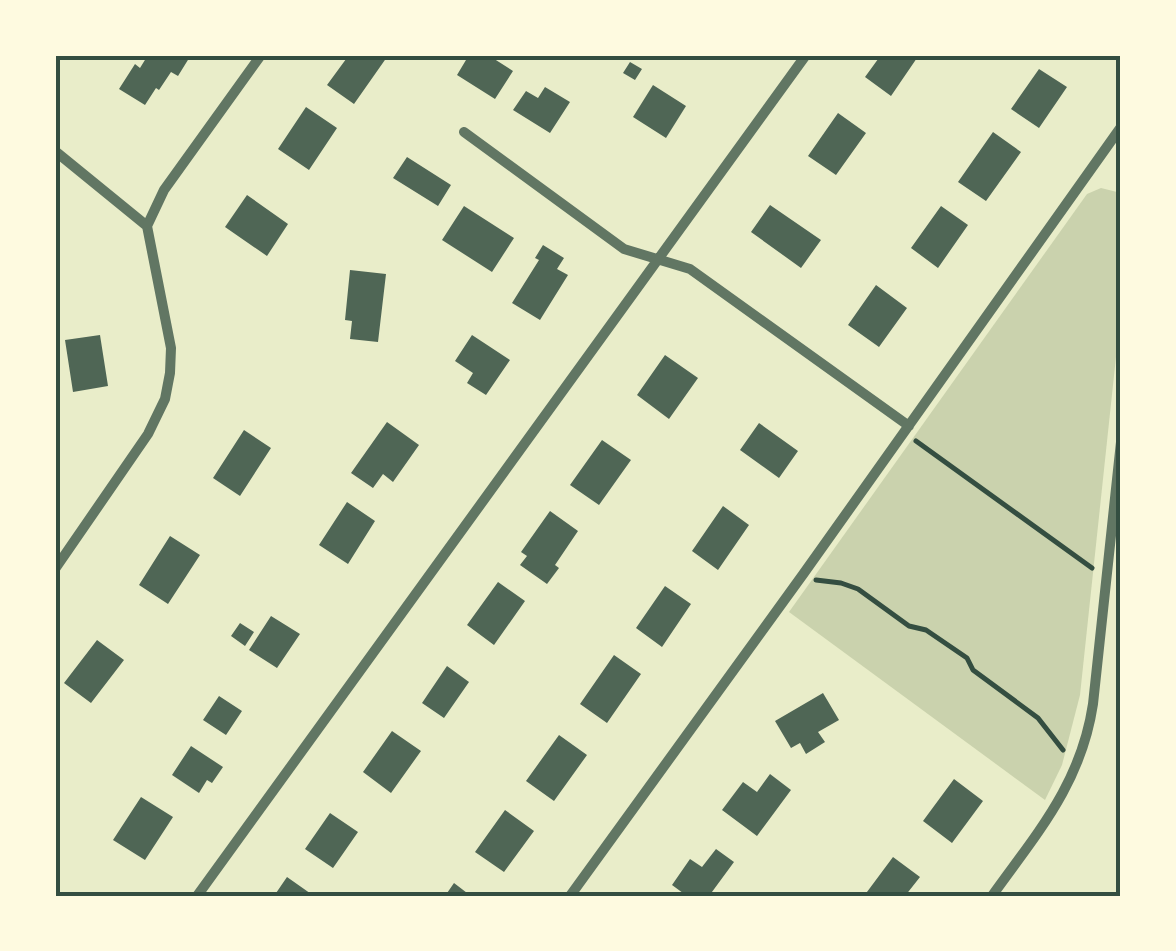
<svg xmlns="http://www.w3.org/2000/svg" width="1176" height="951" viewBox="0 0 1176 951" font-family="Raleway,sans-serif">
	<style>
		.green { fill: #cad2ad }
		.building { fill: #4f6655 }
		.lines { fill: none; stroke-linecap: round; stroke-linejoin: round }
		.path { stroke: #344e41; stroke-width: 5 }
		.minor { stroke: #617663; stroke-width: 10 }
		.neatline { fill: none; stroke: #344e41; stroke-width: 4 }
	</style>
	<rect width="100%" height="100%" fill="#e9edc9"/>
	<!-- green -->
	<path class="green" d="M1101,188L1121,193V310L1080,695L1062,765L1045,800L789,612L1087,194Z"/>
	<!-- building -->
	<path class="building" d="M148,55H191L178,76L171,72L159,90L156,88L145,105L119,89L135,64L140,68Z
		M349,55L387,57L354,104L327,85Z
		M469,55H488L513,71L495,99L457,75Z
		M881,55H919L891,96L865,77Z
		M630,62L642,69L635,80L623,73Z
		M1039,69L1067,87L1039,128L1011,109Z
		M653,85L686,106L666,138L633,117Z
		M545,87L570,102L550,133L513,110L526,91L538,98Z
		M306,107L337,128L309,170L278,149Z
		M838,113L866,133L836,175L808,156Z
		M993,132L1021,152L986,201L958,182Z
		M407,157L451,185L438,206L393,178Z
		M247,195L288,224L267,256L225,227Z
		M770,205L821,240L801,268L751,232Z
		M464,206L514,238L492,272L442,240Z
		M941,206L968,225L938,268L911,248Z
		M543,245L564,258L557,269L568,275L540,320L512,303L539,260L535,258Z
		M350,270L386,274L378,342L350,339L352,321L345,320Z
		M876,285L907,308L879,347L848,325Z
		M100,335L108,386L73,392L65,340Z
		M472,335L510,360L486,395L467,383L473,373L455,361Z
		M665,355L698,378L669,419L637,395Z
		M387,422L419,445L393,482L383,474L373,488L351,473Z
		M759,423L798,451L779,478L740,450Z
		M244,430L271,448L240,496L213,478Z
		M602,440L631,460L599,505L570,485Z
		M347,502L375,521L348,564L319,545Z
		M723,506L749,525L718,570L692,551Z
		M550,511L578,531L555,565L559,568L547,584L520,565L527,556L521,552Z
		M170,536L200,555L168,604L139,585Z
		M498,582L525,601L494,645L467,625Z
		M665,586L691,604L662,647L636,628Z
		M271,616L300,634L277,668L249,650Z
		M240,623L254,632L245,646L231,636Z
		M97,640L124,660L91,703L64,683Z
		M614,655L641,674L607,723L580,704Z
		M447,666L469,682L444,718L422,703Z
		M823,693L839,720L818,732L825,742L806,754L800,743L791,748L775,721Z
		M219,696L242,711L226,735L203,720Z
		M392,731L421,751L391,793L363,772Z
		M559,735L587,755L554,801L526,781Z
		M191,746L223,767L212,783L207,780L199,793L172,775Z
		M770,774L791,790L757,836L722,810L743,782L757,792Z
		M954,779L983,801L952,843L923,821Z
		M141,797L173,817L145,860L113,840Z
		M505,810L534,831L504,872L475,852Z
		M330,813L358,832L333,868L305,849Z
		M716,849L734,862L709,896H687L672,885L690,859L702,867Z
		M893,857L920,877L905,896H864Z
		M287,877L314,896H274Z
		M454,883L471,896H445Z"/>
	<g class="lines">
		<!-- path -->
		<path class="path" d="M916,441L1092,568
			M816,580L841,583L858,589L909,626L926,630L967,658L973,670L1038,718L1063,750"/>
		<!-- minor -->
		<path class="minor" d="M464,132L624,249L690,269L909,426
			M55,151L147,226
			M55,569L148,434L165,399L170,373L171,348L147,226L164,190L261,55
			M197,896L806,55
			M570,896L804,573L1121,127
			M992,896C1037,833 1081,784 1093,704L1121,442"/>
	</g>
	<!-- border -->
	<rect width="1176" height="951" fill="none" stroke="#fefae0" stroke-width="115"/>
	<rect x="58" y="58" width="1060" height="836" class="neatline"/>
</svg>
